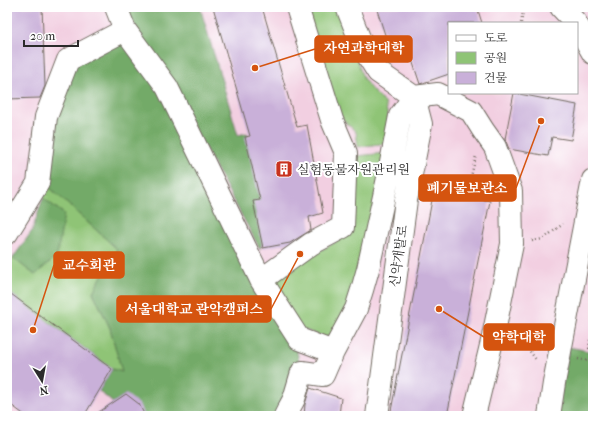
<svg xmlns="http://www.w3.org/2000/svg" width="600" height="423" viewBox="0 0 600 423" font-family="'IM FELL French Canon','Noto Serif KR',serif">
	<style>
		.built { fill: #f2cfe1; fill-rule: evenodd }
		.green { fill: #8fc476; stroke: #5d7850 }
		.forest { fill: #73aa67; stroke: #4f6a49 }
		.building { fill: #c9b0d9 }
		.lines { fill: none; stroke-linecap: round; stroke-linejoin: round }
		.minor-casing { stroke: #716a60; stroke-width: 24 }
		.path { stroke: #716a60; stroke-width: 2.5; stroke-dasharray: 1 3; stroke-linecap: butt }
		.minor { stroke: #fff; stroke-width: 22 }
		.labels { text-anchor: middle; stroke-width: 4; stroke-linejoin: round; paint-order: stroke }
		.poi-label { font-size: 13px; fill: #2b2b2b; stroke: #fff; text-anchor: start }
		.street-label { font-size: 13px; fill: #2b2b2b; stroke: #fff }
		.leader { fill: none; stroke: #d5540f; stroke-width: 1.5 }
		.callout-dot { fill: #d5540f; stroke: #fff; stroke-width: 1.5 }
		.callout { fill: #d5540f; stroke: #d5540f; stroke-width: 1.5 }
		.callout-label { font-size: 14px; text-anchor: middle; font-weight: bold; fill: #fff }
	</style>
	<rect width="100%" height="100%" fill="#fff"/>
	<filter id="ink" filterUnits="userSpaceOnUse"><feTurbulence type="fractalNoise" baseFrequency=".025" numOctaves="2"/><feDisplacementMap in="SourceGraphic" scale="8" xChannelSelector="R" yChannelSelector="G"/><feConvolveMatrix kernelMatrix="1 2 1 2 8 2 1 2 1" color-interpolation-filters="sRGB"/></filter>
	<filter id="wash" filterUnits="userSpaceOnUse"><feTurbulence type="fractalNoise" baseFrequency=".012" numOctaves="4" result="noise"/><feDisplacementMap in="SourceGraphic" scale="16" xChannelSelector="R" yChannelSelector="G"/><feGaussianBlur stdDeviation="0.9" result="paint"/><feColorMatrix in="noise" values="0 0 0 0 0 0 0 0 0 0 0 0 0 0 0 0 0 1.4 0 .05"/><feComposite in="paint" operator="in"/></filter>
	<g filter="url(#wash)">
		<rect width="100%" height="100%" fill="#f3dec1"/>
		<!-- built -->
		<path class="built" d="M7,7H593V416H7ZM449,23H577V93H449Z"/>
		<!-- green -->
		<path class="green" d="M306,7H340L363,78L371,89L385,103L389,121L388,143L358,147L356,132L340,117Z
			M386,153L354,295L332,334L325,338L300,328L270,285L276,275L348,235L357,156Z
			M48,186L117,249L93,292L110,328L122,372L112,369L7,291V265L13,258L35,275L64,214L43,198Z"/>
		<!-- forest -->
		<path class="forest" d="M124,7H200L238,135L247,133L271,220L260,249L170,84Z
			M122,42L157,80L295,343L300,365L284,416H145L126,394L113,403L99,391L112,369L122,372L110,328L93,292L117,249L48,186L54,120L75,64Z
			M43,198L64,214L57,256L35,275L13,258L32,231Z
			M569,347L593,352V416H557Z"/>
		<g id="blocks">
			<!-- building -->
			<path class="building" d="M7,7H42L45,86L40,98L7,99Z
				M213,7H262L297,127L307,125L323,213L309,217L311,230L290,243L263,248L253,201L260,200L245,137L250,136Z
				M376,7H477L482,23H449V74L420,84L405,39L388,44Z
				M514,93L577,105L571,140L552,137L548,156L509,149L505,139Z
				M434,190L490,201L447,416H390Z
				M7,291L112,369L84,416H26L7,402Z
				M310,388L341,398L339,416H304L305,404Z
				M126,394L139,404L145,416H93Z"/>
		</g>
	</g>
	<g filter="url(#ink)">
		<use href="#blocks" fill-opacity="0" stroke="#716a60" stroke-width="1"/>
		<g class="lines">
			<!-- minor casing -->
			<g class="minor-casing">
				<path id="minor" d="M116,7L125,30L167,87L261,280L299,339L333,352L356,309L362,290L368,269L388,178L400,116L414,97
					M347,7L363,48L378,72L414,97L438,94L471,111L483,130L495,147L511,191L512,244L493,337L474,416
					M561,7L576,23
					M577,25L593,53
					M7,233L38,183L46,117L68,60L125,30
					M261,280L311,244L343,227L346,153L332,120L297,7
					M285,416L288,410L294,399L302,372L323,375L333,352
					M377,416L406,200L421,124L414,97
					M549,416L554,383L593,180"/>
			</g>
			<!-- path -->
			<path class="path" d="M521,23L524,7
				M466,197L476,156
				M532,241L543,239L563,224
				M511,340L523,342L537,361
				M590,340L589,348L593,349
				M578,359L593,362"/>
			<!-- minor -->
			<use href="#minor" class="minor"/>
		</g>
	</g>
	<!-- icons -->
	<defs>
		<g id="building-square" transform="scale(0.9)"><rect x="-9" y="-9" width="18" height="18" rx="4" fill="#c8321e" stroke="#fff"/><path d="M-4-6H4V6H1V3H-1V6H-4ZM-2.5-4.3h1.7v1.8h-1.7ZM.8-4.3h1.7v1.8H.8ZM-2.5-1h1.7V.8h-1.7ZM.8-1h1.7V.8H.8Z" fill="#fff"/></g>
	</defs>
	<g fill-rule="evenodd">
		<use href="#building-square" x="284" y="169"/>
	</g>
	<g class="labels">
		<!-- poi labels -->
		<g class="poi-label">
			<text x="297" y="174">실험동물자원관리원</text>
		</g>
		<!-- street labels -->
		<g class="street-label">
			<text transform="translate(398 256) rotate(-82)" y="5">신약개발로</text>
		</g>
	</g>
	<!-- callouts -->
	<path class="leader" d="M255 68L315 49M541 121L516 188M33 330L54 265M300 254L271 309M439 309L484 337"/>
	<g class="callout-dot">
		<circle cx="255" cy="68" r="4"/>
		<circle cx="541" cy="121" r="4"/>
		<circle cx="33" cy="330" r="4"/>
		<circle cx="300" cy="254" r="4"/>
		<circle cx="439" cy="309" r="4"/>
	</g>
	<g class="callout">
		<rect x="315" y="36" width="97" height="26" rx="4"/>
		<rect x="419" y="175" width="97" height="26" rx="4"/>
		<rect x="54" y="252" width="70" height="26" rx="4"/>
		<rect x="117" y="296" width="154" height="26" rx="4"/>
		<rect x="484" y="324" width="70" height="26" rx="4"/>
	</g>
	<g class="callout-label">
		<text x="364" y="53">자연과학대학</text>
		<text x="467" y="193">폐기물보관소</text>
		<text x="89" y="270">교수회관</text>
		<text x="194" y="314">서울대학교 관악캠퍼스</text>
		<text x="519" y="342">약학대학</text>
	</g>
	<!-- margin -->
	<rect width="600" height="423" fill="none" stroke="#fff" stroke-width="24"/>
	<!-- legend -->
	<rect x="448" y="22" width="130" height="72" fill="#ffffff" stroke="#aaaaaa"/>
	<rect x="456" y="35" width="20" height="6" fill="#ffffff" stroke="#aaaaaa"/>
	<text x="484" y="42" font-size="12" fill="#2b2b2b">도로</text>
	<rect x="456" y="52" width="20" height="12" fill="#8fc476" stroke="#aaaaaa"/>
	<text x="484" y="62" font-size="12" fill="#2b2b2b">공원</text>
	<rect x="456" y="72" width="20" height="12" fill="#c9b0d9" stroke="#aaaaaa"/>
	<text x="484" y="82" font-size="12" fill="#2b2b2b">건물</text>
	<!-- north arrow -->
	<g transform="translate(42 381) rotate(169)" stroke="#ffffff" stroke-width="3" paint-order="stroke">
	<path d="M0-3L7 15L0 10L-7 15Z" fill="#2b2b2b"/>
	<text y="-6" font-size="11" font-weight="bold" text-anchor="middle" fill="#2b2b2b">N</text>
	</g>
	<!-- scale -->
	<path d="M24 40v6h54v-6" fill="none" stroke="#2b2b2b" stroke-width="2"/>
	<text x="30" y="40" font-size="12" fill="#2b2b2b" stroke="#ffffff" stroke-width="3" paint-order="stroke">20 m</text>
</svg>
